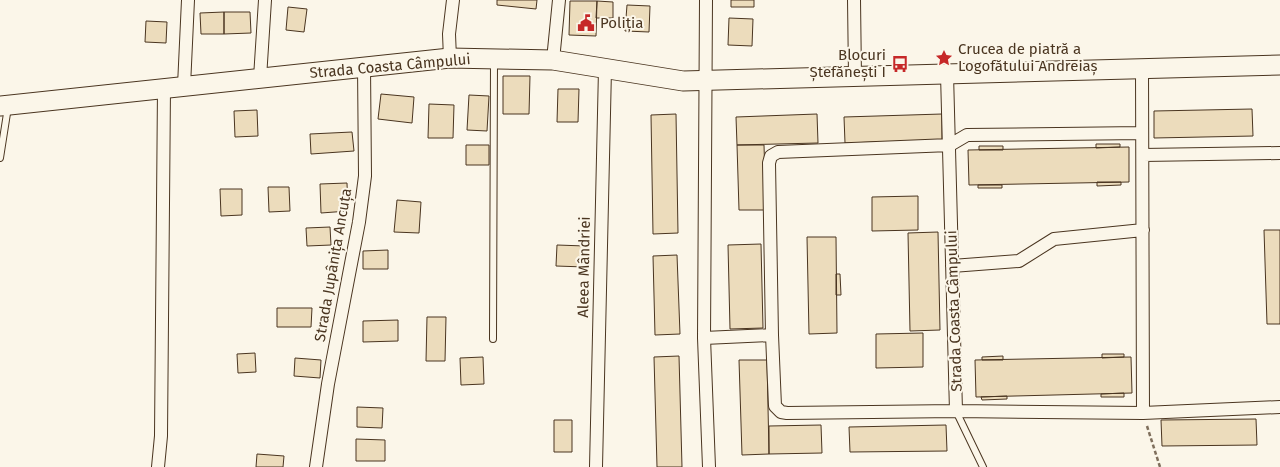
<svg xmlns="http://www.w3.org/2000/svg" width="1280" height="467" viewBox="0 0 1280 467" font-family="'Fira Sans',sans-serif">
	<style>
		.building { fill: #ecdcbc; stroke: #4a3520 }
		.lines { fill: none; stroke-linecap: round; stroke-linejoin: round }
		.lane-casing { stroke: #4a3520; stroke-width: 8 }
		.street-casing { stroke: #4a3520; stroke-width: 14 }
		.secondary-casing { stroke: #4a3520; stroke-width: 21 }
		.path { stroke: #7f6f5c; stroke-width: 2.5; stroke-dasharray: 4 2.5; stroke-linecap: butt }
		.lane { stroke: #fbf6e9; stroke-width: 6 }
		.street { stroke: #fbf6e9; stroke-width: 12 }
		.secondary { stroke: #fbf6e9; stroke-width: 19 }
		.labels { text-anchor: middle; stroke-width: 4; stroke-linejoin: round; paint-order: stroke }
		.poi-label { font-size: 15px; fill: #4a3520; stroke: #fbf6e9; text-anchor: start }
		.street-label { font-size: 15px; fill: #4a3520; stroke: #fbf6e9 }
	</style>
	<rect width="100%" height="100%" fill="#fbf6e9"/>
	<!-- building -->
	<path class="building" d="M497,0H537L536,9L497,5Z
		M731,0H754V7H731Z
		M570,1H597L596,36L569,35Z
		M597,1L613,2V18H596Z
		M627,5L650,6L649,32L625,31Z
		M288,7L307,9L304,32L286,30Z
		M224,12H250L251,33L224,34Z
		M224,12V34H201L200,13Z
		M729,18L753,19L752,46L728,45Z
		M146,21L167,22L166,43L145,42Z
		M503,76H530L529,114H503Z
		M558,89H579L578,122H557Z
		M381,94L414,97L412,123L378,119Z
		M469,95L489,96L487,131L467,130Z
		M429,104L454,105L453,138H428Z
		M1252,109L1253,136L1154,138V111Z
		M257,110L258,136L235,137L234,111Z
		M676,114L678,233L653,234L651,115Z
		M817,114L818,143L737,145L736,117Z
		M942,114V140L845,143L844,117Z
		M352,132L354,151L311,154L310,134Z
		M1096,144H1120V147L1096,148Z
		M466,145H489V165H466Z
		M737,145H764L766,210H739Z
		M979,146H1003V150H979Z
		M1129,147V182L969,185L968,150Z
		M1097,182H1121V185L1097,186Z
		M347,183L348,211L321,213L320,184Z
		M978,185H1002V188H978Z
		M268,187H289L290,211L269,212Z
		M220,189H242V215L221,216Z
		M918,196V230L872,231V197Z
		M397,200L421,202L419,233L394,232Z
		M330,227L331,245L307,246L306,228Z
		M1264,230H1280V324H1267Z
		M938,232L940,330L910,331L908,233Z
		M807,237H836L837,333L809,334Z
		M761,244L763,328L730,329L728,245Z
		M557,245L585,246V267L556,266Z
		M388,250V269H363V251Z
		M677,255L680,334L655,335L653,256Z
		M836,274H840L841,295H836Z
		M277,308H312L311,327H277Z
		M427,317H446L445,361H426Z
		M398,320V341L363,342V321Z
		M923,333V367L876,368V334Z
		M255,353L256,372L238,373L237,354Z
		M1102,354H1124V357L1102,358Z
		M679,356L682,467H657L654,357Z
		M1003,356V360H982V357Z
		M483,357L484,384L461,385L460,358Z
		M1131,357L1132,393L976,397L975,360Z
		M295,358L321,360L320,378L294,376Z
		M739,360H767L769,454L742,455Z
		M1124,393V397H1101V394Z
		M1007,396V399L982,400L981,397Z
		M357,407L383,408L382,428L357,427Z
		M1256,419L1257,445L1162,446L1161,420Z
		M554,420H572V452H554Z
		M821,425L822,453L769,454V426Z
		M946,425L947,451L850,452L849,427Z
		M356,439L385,440V461H356Z
		M257,454L284,456L283,467H256Z"/>
	<g class="lines">
		<!-- lane casing -->
		<g class="lane-casing">
			<path id="lane" d="M0,158L8,107
				M493,339L494,61
				M956,411L983,467"/>
		</g>
		<!-- street casing -->
		<g class="street-casing">
			<path id="street" d="M706,0L704,338L709,467
				M854,0L855,76
				M450,58L449,34L453,0
				M553,60L559,0
				M1142,69L1143,413
				M947,74L956,411
				M260,78L265,0
				M184,86L188,0
				M1143,155L1280,153
				M952,266L1019,261L1054,239L1143,230
				M772,335L775,406L781,412L787,413L956,411L1143,413L1280,407
				M704,338L772,335L769,163L771,156L778,152L950,145L967,135L1142,133
				M158,467L161,436L164,88
				M316,467L328,384L359,222L365,176L364,67
				M596,467L605,69"/>
		</g>
		<!-- secondary casing -->
		<g class="secondary-casing">
			<path id="secondary" d="M0,106L450,58L553,60L683,81L1280,65"/>
		</g>
		<!-- path -->
		<path class="path" d="M1147,426L1160,467"/>
		<!-- lane -->
		<use href="#lane" class="lane"/>
		<!-- street -->
		<use href="#street" class="street"/>
		<!-- secondary -->
		<use href="#secondary" class="secondary"/>
	</g>
	<!-- icons -->
	<defs>
		<g id="civic-bare" transform="scale(1.35)"><path d="M-.6-6.5H3V-4.5H.6V-3L4-1V1h2V6H-6V1h2V-1L-.6-3ZM-1.2 2.5V6h2.4V2.5Z" fill="#c62828" stroke="#fbf6e9" stroke-width="2.5" paint-order="stroke"/></g>
		<g id="sight-bare" transform="scale(1.35)"><path d="M0-6L1.8-2.2L6-1.7L2.9 1.2L3.7 5.4L0 3.3L-3.7 5.4L-2.9 1.2L-6-1.7L-1.8-2.2Z" fill="#c62828" stroke="#fbf6e9" stroke-width="2.5" paint-order="stroke"/></g>
		<g id="bus-bare" transform="scale(1.35)"><path d="M-5-6H5V4H4V6H2V4H-2V6H-4V4H-5ZM-3.5-4V0h7V-4ZM-3.5 1.2v1.5H-2V1.2ZM2 1.2v1.5H3.5V1.2Z" fill="#c62828" stroke="#fbf6e9" stroke-width="2.5" paint-order="stroke"/></g>
	</defs>
	<g fill-rule="evenodd">
		<use href="#civic-bare" x="586" y="23"/>
		<use href="#sight-bare" x="944" y="58"/>
		<use href="#bus-bare" x="900" y="64"/>
	</g>
	<g class="labels">
		<!-- poi labels -->
		<g class="poi-label">
			<text x="600" y="28">Poliția</text>
			<text x="958" y="54">Crucea de piatră a<tspan x="958" dy="17">Logofătului Andreiaș</tspan></text>
			<text x="886" y="60" text-anchor="end">Blocuri<tspan x="886" dy="17">Ștefănești I</tspan></text>
		</g>
		<!-- street labels -->
		<g class="street-label">
			<text transform="translate(390 66) rotate(-5)" y="5">Strada Coasta Câmpului</text>
			<text transform="translate(333 265) rotate(-80)" y="5">Strada Jupânița Ancuța</text>
			<text transform="translate(584 267) rotate(-89)" y="5">Aleea Mândriei</text>
			<text transform="translate(954 311) rotate(-92)" y="5">Strada Coasta Câmpului</text>
		</g>
	</g>
</svg>
